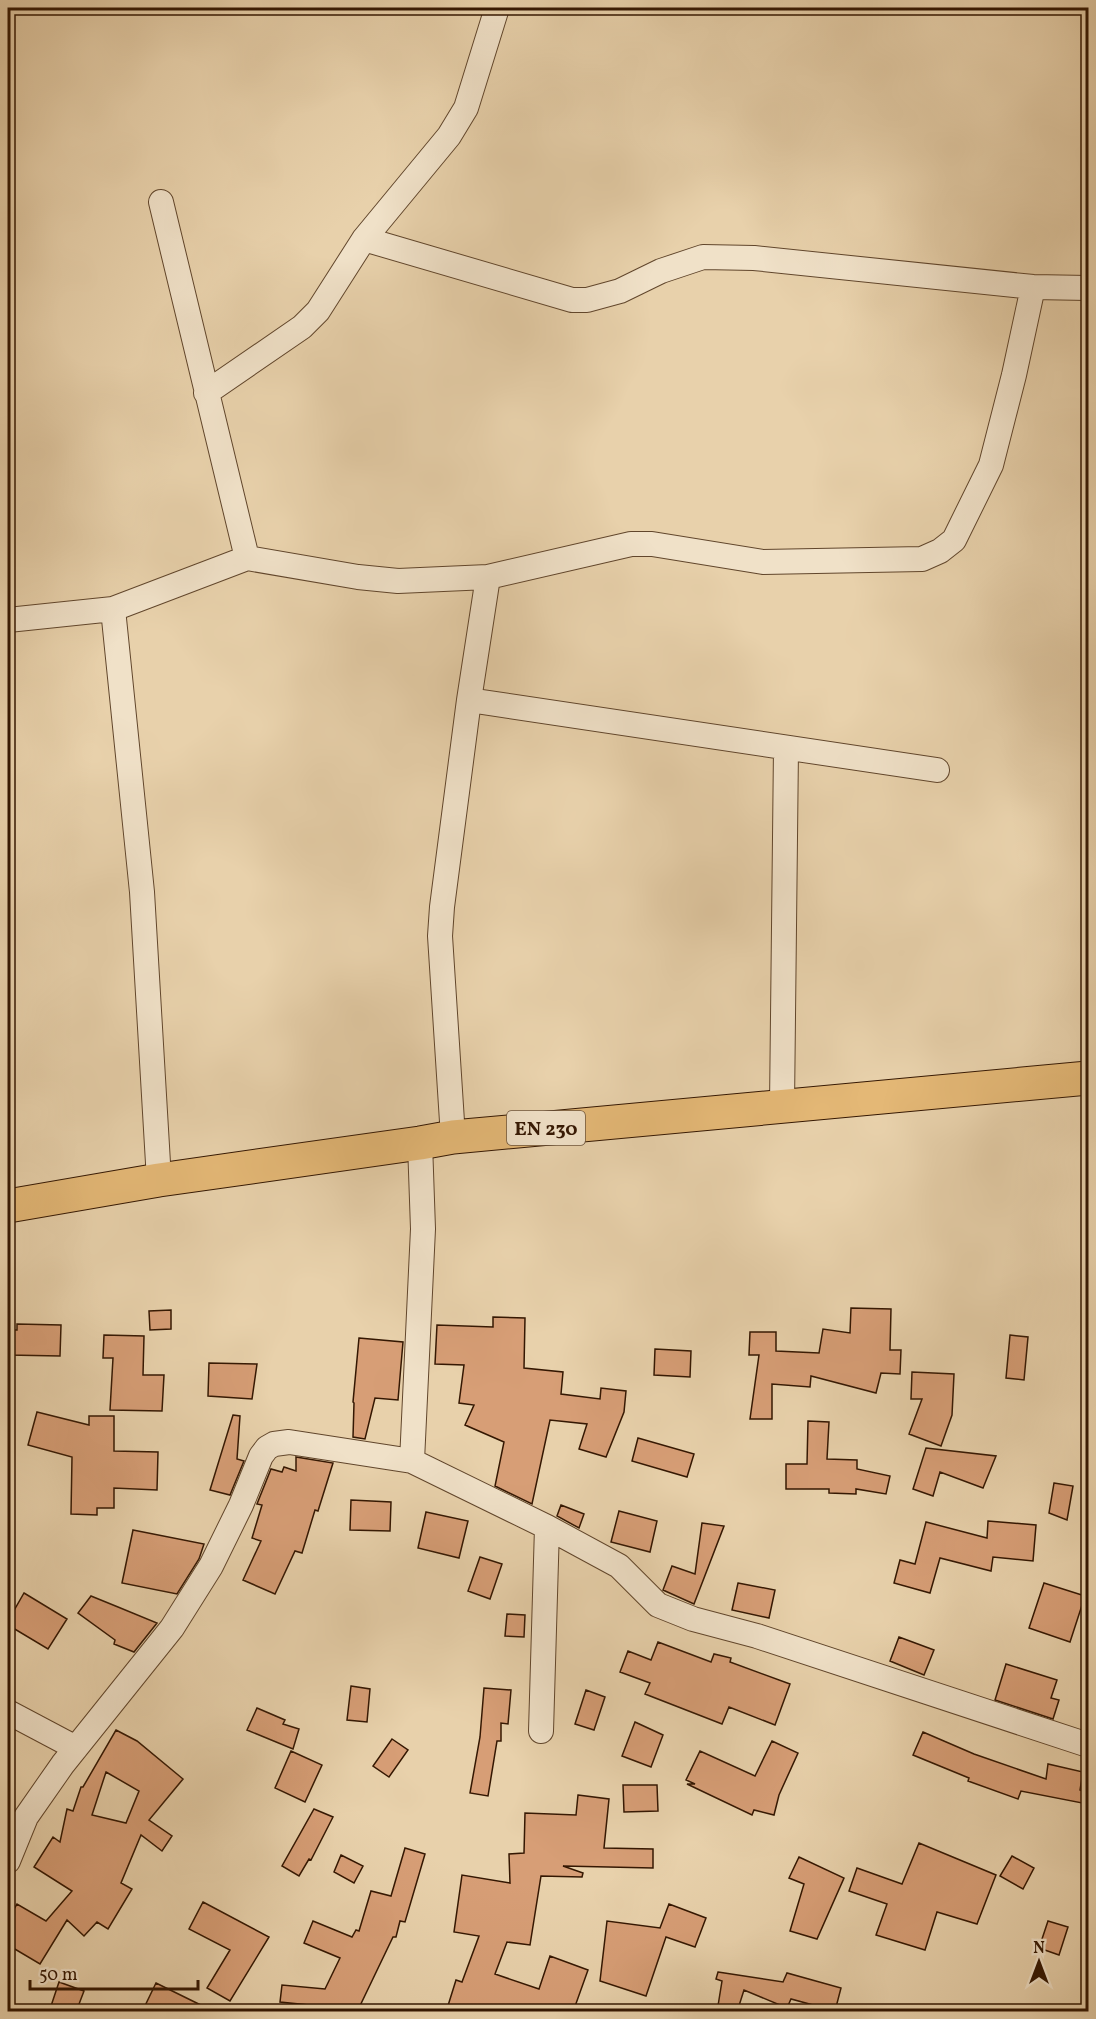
<svg xmlns="http://www.w3.org/2000/svg" width="1096" height="2019" viewBox="0 0 1096 2019" font-family="Vollkorn,serif">
	<style>
		.building { fill: #d79e76; stroke: #341702; stroke-width: 1.5; fill-rule: evenodd }
		.lines { fill: none; stroke-linecap: round; stroke-linejoin: round }
		.street-casing { stroke: #61462c; stroke-width: 26 }
		.primary-casing { stroke: #341702; stroke-width: 35 }
		.street { stroke: #f0e1c8; stroke-width: 24 }
		.primary { stroke: #e4b876; stroke-width: 33 }
		.labels { text-anchor: middle; stroke-width: 5; stroke-linejoin: round; paint-order: stroke }
		.shield { fill: #f0e1c8; stroke: #6c543d; stroke-width: 1.5 }
		.shield-label { font-size: 20px; font-weight: bold; fill: #341702 }
	</style>
	<rect width="100%" height="100%" fill="#e8d1ab"/>
	<filter id="stains"><feTurbulence type="fractalNoise" baseFrequency=".00333" numOctaves="4"/><feColorMatrix values="0 0 0 0 .2 0 0 0 0 .09 0 0 0 0 .02 0 0 0 .5 -.17"/></filter>
	<radialGradient id="worn" r=".72"><stop offset=".6" stop-color="#630" stop-opacity="0"/><stop offset="1" stop-color="#630" stop-opacity=".3"/></radialGradient>
	<!-- building -->
	<path class="building" d="M851,1308L891,1309L890,1350H901L900,1374L881,1373L876,1393L811,1376L810,1387L772,1384V1419H750L759,1355H749L750,1332H776V1351L819,1353L823,1329L850,1333Z
		M171,1310V1329L150,1330L149,1311Z
		M493,1317L525,1318L524,1368L563,1372L561,1394L600,1399L601,1388L626,1391L624,1412L606,1457L579,1449L587,1424L550,1420L532,1504L495,1486L504,1442L465,1425L474,1405L459,1403L464,1365L435,1364L437,1325L493,1327Z
		M17,1324L61,1325L60,1356L8,1355V1330H17Z
		M104,1335L144,1336L143,1375H164L162,1411L110,1410L113,1358H103Z
		M1010,1335L1028,1337L1024,1380L1006,1378Z
		M359,1338L403,1342L398,1400L375,1398L365,1439L353,1437L354,1403L353,1402Z
		M655,1349L691,1351L690,1377L654,1375Z
		M209,1363L257,1364L252,1399L208,1396Z
		M912,1372L954,1374L952,1415L941,1446L909,1434L922,1399H911Z
		M37,1412L89,1425V1416H114V1451L158,1452L157,1490L114,1488V1508H97V1515L71,1514L72,1457L28,1445Z
		M233,1415L240,1416L237,1459L244,1461L230,1495L210,1490Z
		M808,1421L829,1422L827,1459L857,1460V1469L890,1476L886,1494L856,1489V1494L829,1493V1489H786V1464H807Z
		M638,1438L694,1454L687,1477L632,1461Z
		M926,1448L996,1456L983,1488L940,1472L933,1496L913,1489Z
		M296,1457L333,1463L318,1511L315,1510L302,1553L295,1551L275,1594L243,1580L261,1541L252,1538L262,1505L257,1504L271,1469L282,1472L284,1467L296,1471Z
		M1054,1483L1073,1486L1067,1520L1049,1513Z
		M351,1500L391,1502L390,1531L350,1530Z
		M561,1505L584,1514L579,1528L557,1516Z
		M619,1511L657,1521L650,1552L611,1542Z
		M426,1512L468,1521L459,1558L418,1548Z
		M988,1521L1036,1525L1033,1561L993,1557L991,1571L940,1558L930,1593L894,1583L900,1560L915,1564L926,1522L987,1538Z
		M702,1523L724,1526L694,1604L663,1590L672,1566L695,1574Z
		M133,1530L204,1544L199,1559L177,1594L122,1583Z
		M480,1557L502,1564L490,1599L468,1591Z
		M738,1583L775,1590L769,1618L732,1610Z
		M1044,1583L1085,1596L1070,1642L1029,1628Z
		M24,1593L67,1619L48,1649L8,1625V1621Z
		M91,1596L118,1607L157,1623L134,1652L114,1644L115,1640L78,1613Z
		M507,1614L525,1615L524,1637L505,1636Z
		M899,1637L934,1650L924,1675L890,1661Z
		M658,1642L711,1662L714,1654L731,1658L730,1662L790,1684L775,1725L729,1707L722,1724L645,1694L650,1683L620,1672L628,1651L651,1660Z
		M1006,1664L1057,1680L1051,1698L1059,1700L1053,1719L995,1700Z
		M351,1686L370,1689L367,1722L347,1720Z
		M484,1688L511,1690L508,1724L501,1723V1741H497L488,1796L470,1793L480,1737Z
		M586,1690L605,1697L594,1730L575,1724Z
		M257,1708L285,1720L283,1724L299,1729L293,1749L247,1730Z
		M635,1722L663,1735L651,1767L622,1756Z
		M116,1730L137,1741L183,1779L149,1820L172,1836L162,1851L141,1835L121,1883L132,1889L108,1929L97,1922L84,1936L67,1920L40,1964L8,1945V1920L17,1904L46,1921L72,1891L34,1867L53,1837L60,1842L67,1809L73,1811L81,1787H83ZM106,1772L139,1791L126,1823L92,1815Z
		M923,1732L974,1754L1046,1779L1048,1764L1083,1772L1080,1790L1085,1792L1082,1803L1021,1791L1018,1799L968,1781L969,1778L913,1755Z
		M392,1739L408,1750L389,1777L373,1766Z
		M772,1741L798,1753L779,1795L774,1815L754,1810L752,1815L687,1784H695L686,1780L700,1751L755,1776Z
		M291,1751L322,1765L305,1802L275,1788Z
		M623,1785H657L658,1811L624,1812Z
		M578,1795L609,1799L604,1848L653,1849V1868L563,1866L583,1873L582,1877L541,1876L530,1945L507,1942L495,1974L539,1989L550,1956L588,1970L573,2012H446L456,1980L462,1982L479,1936L454,1932L462,1875L510,1883L509,1854L524,1853L525,1813L576,1815Z
		M314,1809L333,1817L311,1860L309,1859L299,1876L282,1866Z
		M919,1843L996,1875L977,1924L937,1912L925,1950L876,1935L887,1904L849,1891L857,1868L902,1884Z
		M405,1848L425,1854L405,1922L400,1921L396,1937H393L357,2012H315L318,2006L280,2002L282,1985L325,1989L340,1958L304,1943L313,1921L352,1937L356,1930L359,1931L371,1891L391,1896Z
		M341,1855L363,1866L354,1883L334,1872Z
		M1012,1856L1034,1868L1023,1889L1000,1876Z
		M799,1857L844,1878L817,1939L790,1931L804,1884L789,1878Z
		M203,1902L269,1937L230,2001L207,1988L230,1950L189,1929Z
		M669,1904L706,1918L695,1947L666,1937L646,1996L600,1981L607,1921L660,1928Z
		M1048,1921L1068,1927L1059,1955L1039,1948Z
		M718,1972L783,1982L787,1973L841,1988L835,2011L791,1999L787,2008L744,1990L737,2012H717L722,1981L716,1979Z
		M59,1982L84,1991L76,2012H49Z
		M156,1983L215,2012H142Z"/>
	<g class="lines">
		<!-- street casing -->
		<g class="street-casing">
			<path id="street" d="M161,202L247,558
				M364,239L572,300H587L620,291L661,271L703,257L754,258L1033,287L1088,288
				M206,393L302,327L318,311L364,239L449,136L466,108L497,8
				M113,609L142,892L159,1180
				M8,620L113,609L247,558L358,577L398,581L488,577L631,544H652L763,562L922,559L940,551L954,540L991,465L1014,375L1033,287
				M469,700L937,770
				M782,1106L786,748
				M453,1137L440,936L442,907L469,700L488,577
				M420,1143L423,1229L412,1461L547,1527L619,1566L658,1605L693,1619L757,1636L1088,1745
				M8,1712L76,1748
				M541,1731L547,1527
				M8,1861L26,1817L63,1764L172,1628L211,1566L241,1505L261,1456L267,1448L274,1444L289,1442L412,1461"/>
		</g>
		<!-- primary casing -->
		<g class="primary-casing">
			<path id="primary" d="M8,1206L159,1180L420,1143L453,1137L1088,1078"/>
		</g>
		<!-- street -->
		<use href="#street" class="street"/>
		<!-- primary -->
		<use href="#primary" class="primary"/>
	</g>
	<g class="labels">
		<!-- shield labels -->
		<rect class="shield" x="507" y="1111" width="78" height="34" rx="4.5"/>
		<g class="shield-label">
			<text x="546" y="1135">EN 230</text>
		</g>
	</g>
	<!-- margin -->
	<rect width="1096" height="2019" fill="none" stroke="#e8d1ab" stroke-width="30"/>
	<rect x="9" y="9" width="1078" height="2001" fill="none" stroke="#341702" stroke-width="3"/>
	<rect x="15" y="15" width="1066" height="1989" fill="none" stroke="#341702" stroke-width="1.5"/>
	<!-- north arrow -->
	<g transform="translate(1039 1962)" stroke="#f0e1c8" stroke-width="4.5" paint-order="stroke">
	<path d="M0-4.5L10 22L0 15L-10 22Z" fill="#341702"/>
	<text y="-9" font-size="16" font-weight="bold" text-anchor="middle" fill="#341702">N</text>
	</g>
	<!-- scale -->
	<path d="M30 1980v9h168v-9" fill="none" stroke="#341702" stroke-width="3"/>
	<text x="39" y="1980" font-size="18" fill="#341702" stroke="#f0e1c8" stroke-width="4.5" paint-order="stroke">50 m</text>
	<rect width="100%" height="100%" filter="url(#stains)"/>
	<rect width="100%" height="100%" fill="url(#worn)"/>
</svg>
